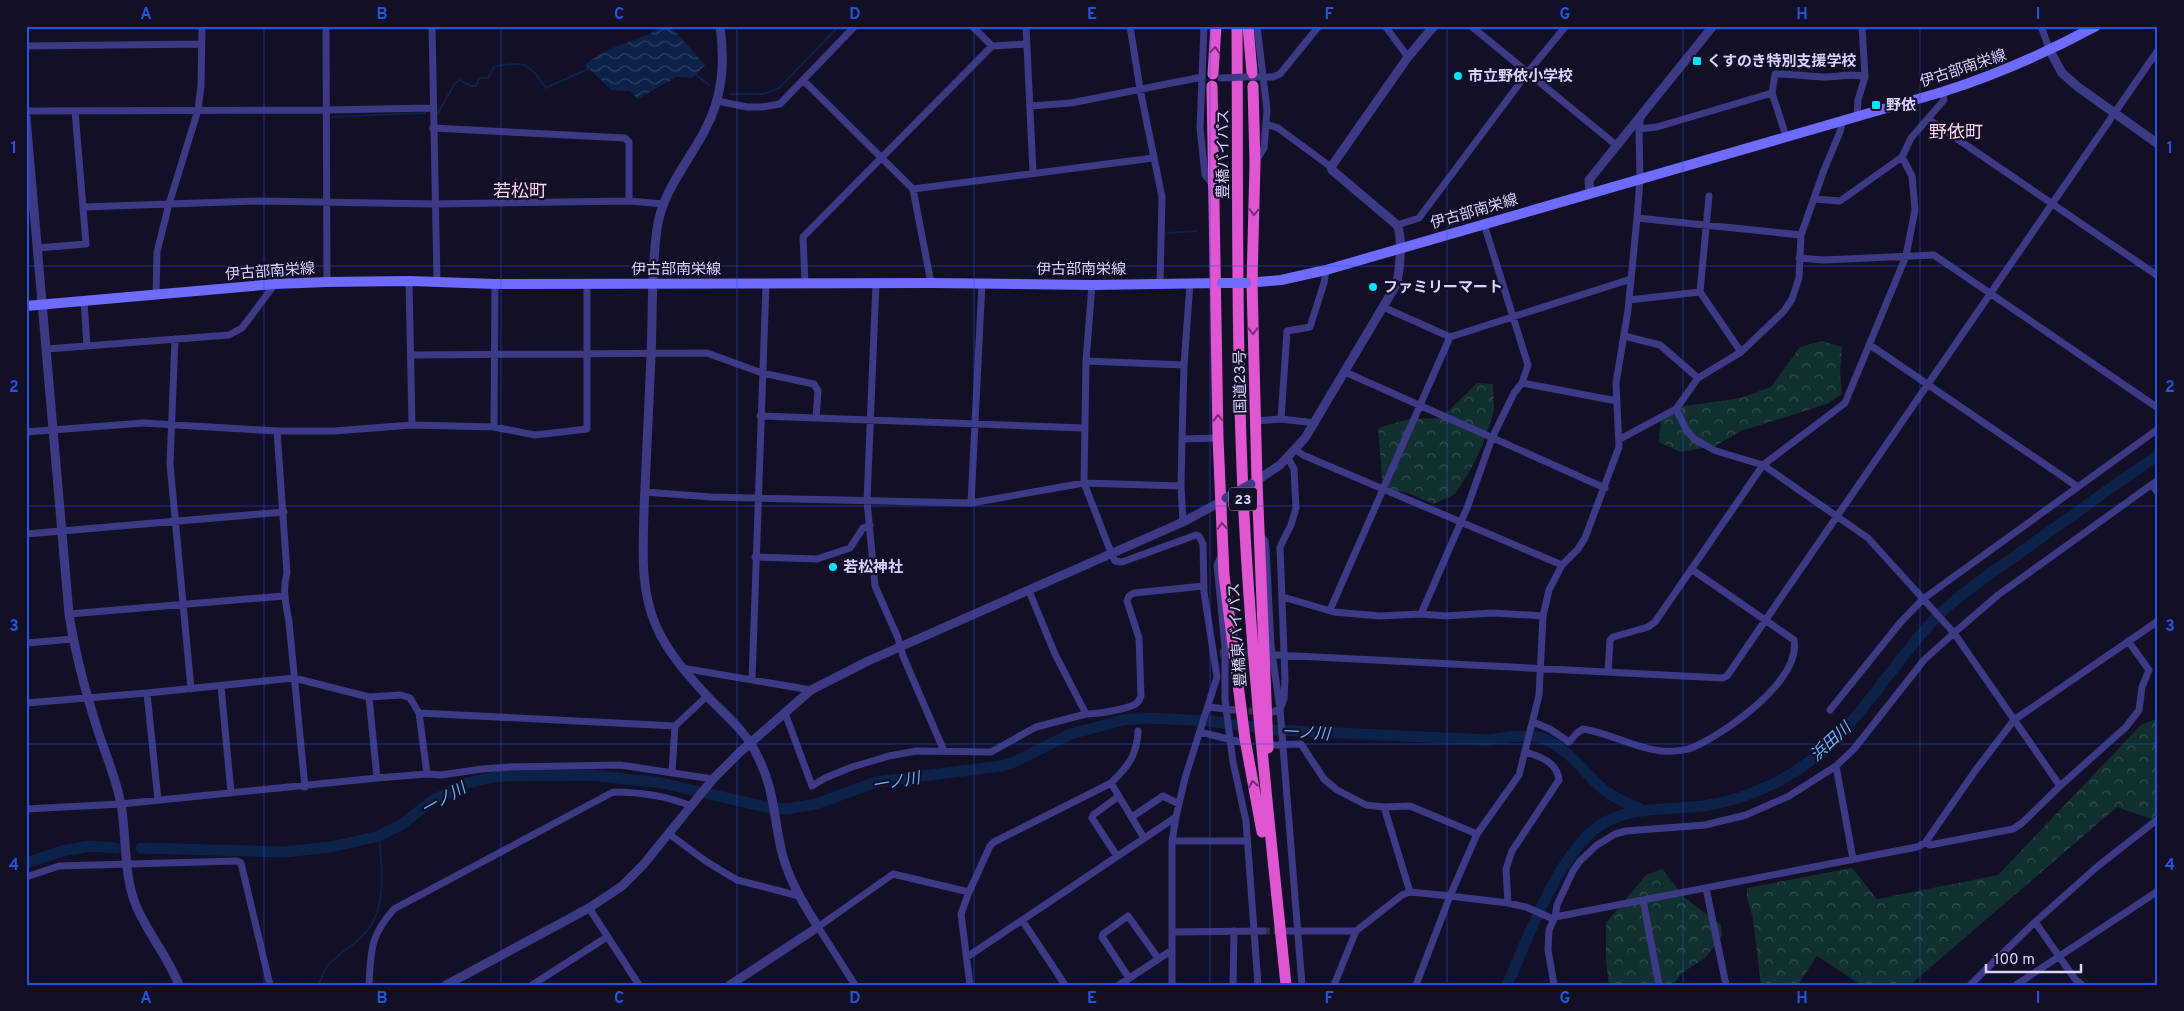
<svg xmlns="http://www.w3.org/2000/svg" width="2184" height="1011" viewBox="0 0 2184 1011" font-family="Overpass,'Noto Sans JP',sans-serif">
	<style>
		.forest { fill: url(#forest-crowns) }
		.water { fill: url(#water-waves) }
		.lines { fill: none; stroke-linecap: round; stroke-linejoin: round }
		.stream { stroke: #0c2248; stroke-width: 2 }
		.river { stroke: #0c2248; stroke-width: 11 }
		.minor-tunnel { stroke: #312d47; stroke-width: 7; stroke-dasharray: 7 3.5; stroke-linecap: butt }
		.minor { stroke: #3d3a85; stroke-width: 7 }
		.tertiary { stroke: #3d3a85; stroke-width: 9 }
		.secondary { stroke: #6f6bff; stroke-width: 10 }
		.trunk { stroke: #e055d1; stroke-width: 11 }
		.minor-bridge { stroke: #3d3a85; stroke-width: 7 }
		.tertiary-bridge { stroke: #3d3a85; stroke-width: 9 }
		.secondary-bridge { stroke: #6f6bff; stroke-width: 10 }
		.oneway { stroke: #6f2e73 }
		.grid { fill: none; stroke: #2655da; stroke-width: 1; stroke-opacity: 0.55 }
		.poi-dot { fill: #00e5ff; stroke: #130f26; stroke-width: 2 }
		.labels { text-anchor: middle; stroke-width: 4.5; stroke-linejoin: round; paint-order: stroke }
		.shield { fill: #130f26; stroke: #9e99be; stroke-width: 1 }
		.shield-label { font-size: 14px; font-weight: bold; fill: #d9d4ff }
		.poi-label { font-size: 15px; font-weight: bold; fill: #d9d4ff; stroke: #130f26; text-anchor: start }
		.street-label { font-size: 15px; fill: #d9d4ff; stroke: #130f26 }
		.water-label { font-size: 16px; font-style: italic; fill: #62b6ff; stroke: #130f26 }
		.quarter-label { font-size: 18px; fill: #ffd6f0; stroke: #130f26 }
		.neatline { fill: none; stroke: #2655da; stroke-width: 2 }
		.grid-label { font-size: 16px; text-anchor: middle; font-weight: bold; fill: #2655da }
	</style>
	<defs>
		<pattern id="forest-crowns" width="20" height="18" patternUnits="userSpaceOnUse" patternTransform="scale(1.25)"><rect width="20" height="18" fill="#12302f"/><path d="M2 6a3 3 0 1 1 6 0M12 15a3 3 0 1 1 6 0" fill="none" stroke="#344d4e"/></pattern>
		<pattern id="water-waves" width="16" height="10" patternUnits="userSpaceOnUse" patternTransform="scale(1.25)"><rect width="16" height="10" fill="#0c2248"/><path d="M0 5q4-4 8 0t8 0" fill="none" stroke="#2f4163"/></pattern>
	</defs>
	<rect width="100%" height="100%" fill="#130f26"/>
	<!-- forest -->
	<path class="forest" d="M1822,341L1842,347L1840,373L1842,394L1827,404L1741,431L1715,446L1680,452L1659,442L1661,420L1685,406L1741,398L1771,387L1800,347Z
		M1477,383L1493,384L1494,411L1483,444L1471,469L1455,494L1434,504L1408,493L1383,488L1378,428L1409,419L1441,418Z
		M2158,718V816L2154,820L2117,807L1910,985H1861L1817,956L1798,985H1761L1753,919L1747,897V888L1852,868L1877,899L1998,875L2141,725Z
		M1662,869L1684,897L1721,925L1722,936L1706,957L1682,973L1673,985H1609L1606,961V923L1646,875Z"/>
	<!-- water -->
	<path class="water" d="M664,26H670L705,65L693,78L676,77L638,99L630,91L611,90L585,65C607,45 639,42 664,26Z"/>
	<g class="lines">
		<!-- stream -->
		<path class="stream" d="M695,74L709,85
			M730,94H764L779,88L839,26
			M438,113L455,83L460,80L471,86H476L479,78H488L495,66C527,62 527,62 546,88L590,68
			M332,117L425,113
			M1168,233L1196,231
			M318,985C322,978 324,969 329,964C340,952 357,944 367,931C387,907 382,865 379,836"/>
		<!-- river -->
		<path class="river" d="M141,848L285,852L331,847L379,836L402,824L432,801L467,783L499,776L590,775L662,783L765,807L787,809L816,804L876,782L1001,766L1014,762L1071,734L1123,720L1148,718L1208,721L1274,730L1488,740C1504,738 1522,734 1538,737C1566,744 1582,771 1603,789C1615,798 1627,804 1640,809
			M26,863L62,851L90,846L116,848
			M1507,985C1528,938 1552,871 1588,835C1622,802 1668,812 1709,805C1748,799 1791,778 1820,753C1868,712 1898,654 1944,610C1969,587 1998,569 2025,549C2069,518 2113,486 2158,455"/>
		<!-- minor-tunnel -->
		<path class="minor-tunnel" d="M1220,653L1257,654
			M1238,710L1262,712
			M1263,931H1282"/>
		<!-- minor -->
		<path class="minor" d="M326,26L327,282
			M432,26L437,282
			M972,26L992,46
			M1026,26L1033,173
			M1130,26L1140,89L1162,197L1160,284
			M1204,26L1200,128L1205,175L1213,185
			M1385,26L1408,57
			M1471,26L1616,145
			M2041,26L2050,51
			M26,46L201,44
			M1248,77H1273L1280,74L1319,26
			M803,80L913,189L931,283
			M717,101L747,107H762L780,104L855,26
			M1030,106L1071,103L1202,77
			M26,111L326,110L433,108
			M1641,116L1639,129L1640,179L1637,218L1628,310L1616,383L1619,447L1585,538L1578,549L1562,565L1549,590L1543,616L1539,695L1519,775L1477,834L1450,896L1508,903L1526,907L1551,918L1555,917L1917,847L1925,843L1975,771L2014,720L2158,621
			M1857,116L1858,100L1865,77L1862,26
			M1928,119L2158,276
			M1266,124L1278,128L1331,167
			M433,128L625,138L629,142V201
			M1639,129L1657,127L1772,93
			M1786,136L1772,93L1775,74C1791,74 1806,76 1822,77C1836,78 1852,72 1865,77
			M1256,161L1264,148L1267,110L1257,26
			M913,189L1153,158
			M1814,199L1840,201L1902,157
			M83,207L259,201L434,204L629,201L664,204
			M26,208L34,206
			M1637,218L1801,235
			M1397,225L1419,218L1528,72L1566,26
			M38,248L86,244L75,111
			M1799,258L1824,260L1934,255L2158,408
			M409,281L412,425
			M876,283L867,501L875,586L898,638L903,656L944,751
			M982,283L971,503L1084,483L1181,486
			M1190,283L1184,365L1182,439L1218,438
			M805,284L803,237L992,46L1027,44
			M1092,285L1086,361L1084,483L1112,555L1115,561L1122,562L1196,535L1199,536L1203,544L1204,592L1217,677L1185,778L1176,817L1172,841V985
			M1700,292L1741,352
			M156,295L157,252L169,204L198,110L201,86L202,26
			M1629,300L1700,292L1709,196
			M84,301L87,346
			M1383,307L1450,337L1631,279
			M1624,336L1660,345L1698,378
			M175,339L170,464L191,689
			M1870,345L2078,487
			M47,349L229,335L242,328L275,284
			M411,355L707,353L762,373L814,384L818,391L816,418L1083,428
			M1086,361L1184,365
			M1345,372L1605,488
			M1522,383L1617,401
			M1676,409L1686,429L1694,439L1716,451L1763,465L1868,538L1954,633L2060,786
			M760,416L816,418
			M1281,419L1287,331L1310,327L1324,283L1326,270
			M1255,421L1281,419L1315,423
			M494,427L495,284
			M277,431L287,573C282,590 286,604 289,622L305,787
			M26,432L143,423L277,431H334L412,425L494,427L535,435L587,429V284
			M1182,439L1181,486L1183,522
			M1620,439L1676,409L1698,378L1741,352L1784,311L1792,299L1799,278L1801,235L1824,170L1840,132L1843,120
			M1296,450L1303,455L1562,565
			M2152,485L2158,493
			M645,492L711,497L971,503
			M26,534L284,512
			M1261,536L1265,541L1266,549L1271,646L1280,709L1302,985
			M1222,554L1217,565L1225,647V700L1233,762L1246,821L1258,985
			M755,557L817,559L850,548L863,528L870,525
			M1283,597L1334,612L1380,616L1421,614L1445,616L1493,613L1543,616
			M1330,610L1450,337
			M69,614L284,596
			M1421,614L1467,508L1492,438L1514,393L1522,383L1528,365L1484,224
			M26,643L73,639
			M1277,655L1722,678L1727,676L2158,50
			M682,668L811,690
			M1608,672L1610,640L1613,637L1648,627L1655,622L1763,465L1845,403L1906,256L1915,210L1912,176L1902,157L1911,138L1944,100L1942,92
			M752,680L766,284
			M221,686L231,793
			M147,693L158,800
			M369,697L377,778
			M26,703L147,693L294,678L369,697L401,695L410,698L419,713L427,774
			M1208,707L1235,710
			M1830,710L1900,623L1923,599L2158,429
			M419,713L675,726
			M785,713L812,786L825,778L852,767L889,756L916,751L991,752L1036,727L1086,714L1055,654L1029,591
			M1270,713L1280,709L1284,699L1285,679L1280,547L1291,525L1296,508L1294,469L1288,458
			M1086,714C1096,714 1130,709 1137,703C1138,702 1141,697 1141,696L1139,638L1127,601L1129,596L1134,593L1204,586
			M1533,722L1550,729L1569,742L1577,733L1583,729C1610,733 1634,748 1661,751C1672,752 1688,751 1698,745C1729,730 1801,680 1794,640L1691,569
			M1200,732L1240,742
			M1271,745L1301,744L1324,779L1337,790L1366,805L1384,807L1410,806L1477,834
			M1836,766L1853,859
			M672,772L675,726L707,696
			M1111,783L1144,838
			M1384,807L1410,892
			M26,809L121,804L377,778L427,774L441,775L482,769L510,767L620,765L713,779
			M1132,817L1163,796L1179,804
			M669,834L707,862L737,880L799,896
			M1172,841H1247
			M1925,843L1930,845L2013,829L2022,823L2060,786L2126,727L2139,710L2142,687L2149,670L2128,641
			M1117,856L1092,818L1093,815L1119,796
			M26,877L59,866L237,861L241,863L270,985
			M1706,888L1726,985
			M1643,900L1659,985
			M1508,903L1506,869L1512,851L1559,780C1557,762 1541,757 1526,752
			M589,908L639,985
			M1022,920L1065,985
			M2035,922L2075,979L2082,985
			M1288,931H1356
			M1173,932L1263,931
			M967,957L1176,817
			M1129,978L1102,937L1103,934L1128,916L1158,958
			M369,985C371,950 370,936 394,909L613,792C640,792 667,796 691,806
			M532,985L607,937
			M855,985L818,927L893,874L969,892
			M970,985L961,914L969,892L990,846L994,842L1111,783C1128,766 1137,756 1138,731
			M1119,985L1172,950
			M1233,985L1234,931
			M1334,985L1356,931L1402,895L1410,892L1450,896L1416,985
			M1554,985L1548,950L1549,930L1555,917L1557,905L1573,871L1580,861L1597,845L1615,834L1626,831L1705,825L1746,815L1789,796L1836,766L1854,749L1924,660L1954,633L1998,595L2158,480
			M1970,985L2035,922L2098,866L2158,819
			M2016,985L2158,891"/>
		<!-- tertiary -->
		<path class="tertiary" d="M720,26C725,63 723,96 705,130C688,163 662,191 657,229C651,271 653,314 651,356C649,407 646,459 644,511C643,550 640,589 656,626C668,653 687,674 707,696C725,715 745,730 757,755C775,790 773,816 782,853C789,880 803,903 818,927L730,985
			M2050,51L2062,73L2078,87L2158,144
			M26,118L69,614C75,653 85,690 97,728C105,753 116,778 121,804C127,838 123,876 137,908C149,935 168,957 179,985
			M1590,193L1589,180L1713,26
			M1253,483L1280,465L1305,438L1396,285C1400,271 1403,237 1397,225L1332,170L1331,167L1408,57L1434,26
			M446,985L589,908L622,886L643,865L713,779L740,752L811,690L868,661L1183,522L1224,500"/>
		<!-- secondary -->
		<path class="secondary" d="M1246,283L1281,280L1326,270L1942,92C1996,75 2046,53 2096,26
			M26,306L275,284L327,282L409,281L495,284L931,283L1092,285L1222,283"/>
		<!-- trunk -->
		<path class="trunk" d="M1237,26C1238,189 1236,351 1244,514C1252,671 1270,828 1286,985
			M1248,26L1252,73
			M1213,74L1216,26
			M1212,86L1218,438L1224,575L1245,739L1262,832
			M1253,86L1255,163L1252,283L1257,481L1268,748"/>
		<!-- minor-bridge -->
		<path class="minor-bridge" d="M1221,78L1245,77"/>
		<!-- tertiary-bridge -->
		<path class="tertiary-bridge" d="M1226,498L1251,484"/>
		<!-- secondary-bridge -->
		<path class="secondary-bridge" d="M1222,283H1246"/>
	</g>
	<!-- one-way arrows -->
	<defs><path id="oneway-chevron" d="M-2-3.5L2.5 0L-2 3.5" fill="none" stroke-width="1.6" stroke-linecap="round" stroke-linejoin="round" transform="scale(1.25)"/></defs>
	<g class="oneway">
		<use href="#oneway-chevron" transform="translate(1215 50) rotate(-86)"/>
		<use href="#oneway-chevron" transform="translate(1254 212) rotate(91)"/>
		<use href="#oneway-chevron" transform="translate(1253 331) rotate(89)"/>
		<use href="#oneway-chevron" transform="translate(1218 418) rotate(-91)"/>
		<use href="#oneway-chevron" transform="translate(1222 526) rotate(-94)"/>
		<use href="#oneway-chevron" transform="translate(1253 784) rotate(-101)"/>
	</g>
	<!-- grid -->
	<path class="grid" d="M264,26V985M501,26V985M737,26V985M974,26V985M1210,26V985M1447,26V985M1683,26V985M1920,26V985M26,266H2158M26,506H2158M26,744H2158"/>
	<!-- markers -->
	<g class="poi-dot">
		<rect x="1692" y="56" width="10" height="10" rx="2.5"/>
		<circle cx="1458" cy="76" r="5"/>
		<rect x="1871" y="100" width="10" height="10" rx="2.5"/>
		<circle cx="1373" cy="287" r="5"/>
		<circle cx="833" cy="567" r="5"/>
	</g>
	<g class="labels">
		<!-- shield labels -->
		<rect class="shield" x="1229" y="487.5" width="28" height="23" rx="4"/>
		<g class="shield-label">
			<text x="1243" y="504">23</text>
		</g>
		<!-- poi labels -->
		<g class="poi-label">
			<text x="1707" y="66">くすのき特別支援学校</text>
			<text x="1468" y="81">市立野依小学校</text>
			<text x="1886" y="110">野依</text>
			<text x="1383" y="292">ファミリーマート</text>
			<text x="843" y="572">若松神社</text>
		</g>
		<!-- street labels -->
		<g class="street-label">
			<text transform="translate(1963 68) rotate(-18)" y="5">伊古部南栄線</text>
			<text transform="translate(1223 154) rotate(-90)" y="5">豊橋バイパス</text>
			<text transform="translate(1474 211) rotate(-16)" y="5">伊古部南栄線</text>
			<text x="676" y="274">伊古部南栄線</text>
			<text x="1081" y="274">伊古部南栄線</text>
			<text transform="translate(270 271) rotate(-4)" y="5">伊古部南栄線</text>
			<text transform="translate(1240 382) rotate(-91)" y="5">国道23号</text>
			<text transform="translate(1237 635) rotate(-94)" y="5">豊橋東バイパス</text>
		</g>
		<!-- water labels -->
		<g class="water-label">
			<text transform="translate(1306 732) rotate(3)" y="6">一ノ川</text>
			<text transform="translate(1830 741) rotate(-43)" y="6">浜田川</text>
			<text transform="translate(896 781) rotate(-10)" y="6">一ノ川</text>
			<text transform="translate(443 798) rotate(-30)" y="6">一ノ川</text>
		</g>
		<!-- quarter labels -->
		<g class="quarter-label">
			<text x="1956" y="138">野依町</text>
			<text x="520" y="197">若松町</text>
		</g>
	</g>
	<!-- border -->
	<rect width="2184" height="1011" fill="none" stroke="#130f26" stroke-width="55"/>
	<!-- scale -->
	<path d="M1986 964v8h95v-8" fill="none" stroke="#d9d4ff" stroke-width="2.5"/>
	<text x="1994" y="964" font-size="15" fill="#d9d4ff" stroke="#130f26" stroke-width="4" paint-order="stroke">100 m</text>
	<rect x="28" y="28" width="2128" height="956" class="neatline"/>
	<g class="grid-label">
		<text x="146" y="19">A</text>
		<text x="382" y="19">B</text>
		<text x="619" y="19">C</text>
		<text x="855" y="19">D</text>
		<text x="1092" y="19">E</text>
		<text x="1329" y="19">F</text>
		<text x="1565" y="19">G</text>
		<text x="1802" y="19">H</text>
		<text x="2038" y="19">I</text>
		<text x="14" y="153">1</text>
		<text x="2170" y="153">1</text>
		<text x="14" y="392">2</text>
		<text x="2170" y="392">2</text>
		<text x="14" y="631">3</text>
		<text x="2170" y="631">3</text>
		<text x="14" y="870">4</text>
		<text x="2170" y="870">4</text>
		<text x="146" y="1003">A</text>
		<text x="382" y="1003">B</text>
		<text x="619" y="1003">C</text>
		<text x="855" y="1003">D</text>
		<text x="1092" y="1003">E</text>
		<text x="1329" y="1003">F</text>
		<text x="1565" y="1003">G</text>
		<text x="1802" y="1003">H</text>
		<text x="2038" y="1003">I</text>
	</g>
</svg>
